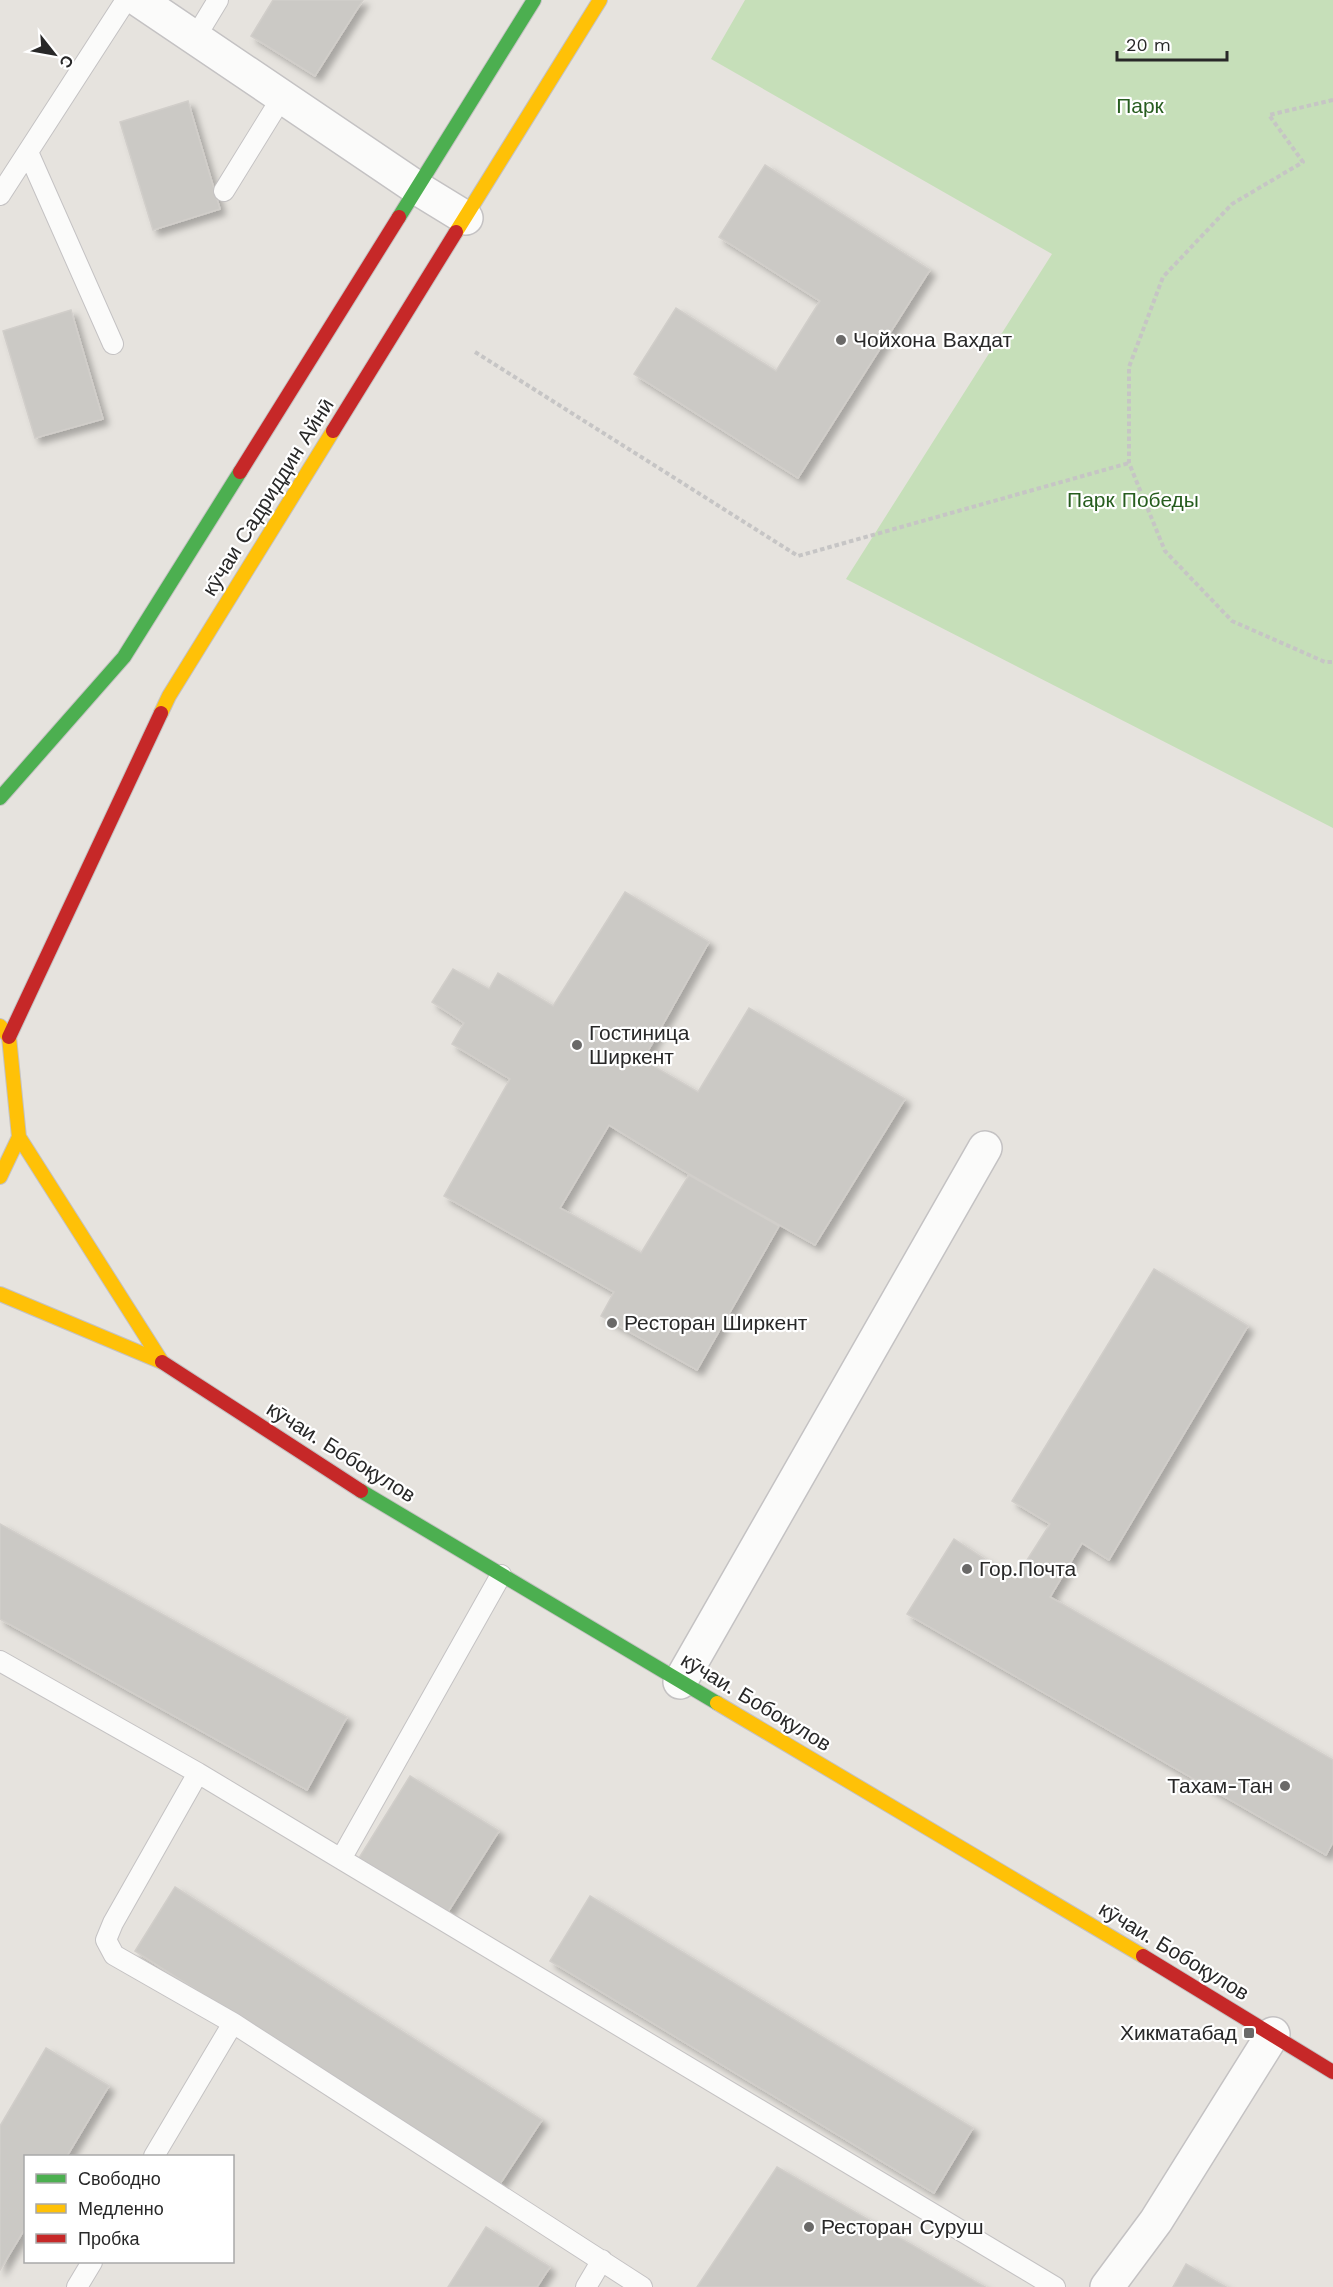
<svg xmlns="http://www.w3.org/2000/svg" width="1333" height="2287" viewBox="0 0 1333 2287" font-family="'Work Sans',sans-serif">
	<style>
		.green { fill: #c6dfb9 }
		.building { fill: #cbc9c5; stroke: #d1ceca; stroke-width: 1.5; filter: url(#shadow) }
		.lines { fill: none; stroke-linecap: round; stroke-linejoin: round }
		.lane-casing { stroke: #c4c2c3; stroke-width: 22 }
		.street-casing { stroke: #c4c2c3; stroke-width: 36 }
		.fast-casing { stroke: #c4c2c3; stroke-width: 16 }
		.slow-casing { stroke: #c4c2c3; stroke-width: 16 }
		.jam-casing { stroke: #c4c2c3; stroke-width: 16 }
		.path { stroke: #c6c5c5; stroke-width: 4; stroke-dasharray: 4.5 3; stroke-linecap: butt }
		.lane { stroke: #fbfbfa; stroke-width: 20 }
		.street { stroke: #fbfbfa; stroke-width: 33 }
		.fast { stroke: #4caf50; stroke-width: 14 }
		.slow { stroke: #ffc107; stroke-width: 14 }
		.jam { stroke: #c62828; stroke-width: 14 }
		.poi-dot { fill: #6a6968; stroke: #fff; stroke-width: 2 }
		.labels { text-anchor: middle; stroke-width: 4.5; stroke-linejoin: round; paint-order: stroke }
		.park-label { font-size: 21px; fill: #275d1f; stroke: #fff }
		.poi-label { font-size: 21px; fill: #282828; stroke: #fff; text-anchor: start }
		.street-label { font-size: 21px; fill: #282828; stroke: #fff }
	</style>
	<defs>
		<filter id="shadow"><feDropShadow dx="5.5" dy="5.5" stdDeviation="3" flood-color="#0004"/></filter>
	</defs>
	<rect width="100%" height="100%" fill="#e6e3de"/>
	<!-- green -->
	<path class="green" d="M745,0H1333V828L846,579L1052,254L711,59Z"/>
	<!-- building -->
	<path class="building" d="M273,0H363L315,76L251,36Z
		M188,101L220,209L153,230L120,122Z
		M765,165L930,270L798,478L634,374L676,308L776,371L820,301L719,237Z
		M71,310L103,419L35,438L3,331Z
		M625,892L709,942L643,1060L698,1092L749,1008L905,1099L815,1245L689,1174L609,1125L560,1208L641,1253L689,1175L779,1226L697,1370L601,1316L614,1292L444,1196L510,1079L452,1044L464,1023L432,1002L453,969L489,989L498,973L553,1006Z
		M1154,1269L1248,1326L1109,1560L1082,1543L1050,1597L1333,1760V1842L1326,1855L907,1614L954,1539L1015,1579L1050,1524L1012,1501Z
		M0,1524L347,1717L307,1790L0,1619Z
		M410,1776L499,1831L448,1912L359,1858Z
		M175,1887L542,2120L500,2184L135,1951Z
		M590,1896L973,2128L934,2193L550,1961Z
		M46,2048L109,2086L67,2156H26V2227L0,2270V2126Z
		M777,2167L985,2287H697Z
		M486,2227L550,2267L537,2287H448Z
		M1186,2264L1226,2287H1173Z"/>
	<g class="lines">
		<!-- lane casing -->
		<g class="lane-casing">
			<path id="lane" d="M195,38L218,0
				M28,152L113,344
				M224,191L282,97
				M0,195L126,0
				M501,1575L341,1859L1055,2287
				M0,1661L198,1773L341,1859
				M198,1773L113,1923L106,1940L114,1955L233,2023L642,2287
				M154,2156L233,2023
				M77,2287L92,2262
				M586,2287L602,2260"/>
		</g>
		<!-- street casing -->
		<g class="street-casing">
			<path id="street" d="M139,0L417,188L466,218
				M680,1682L985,1148
				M1107,2287L1156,2221L1273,2034"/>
		</g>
		<!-- fast casing -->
		<g class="fast-casing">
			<path id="fast" d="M399,217L534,0
				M0,798L124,657L240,472
				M361,1491L717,1703"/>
		</g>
		<!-- slow casing -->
		<g class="slow-casing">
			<path id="slow" d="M456,232L600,0
				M161,713L169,696L333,431
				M0,1026L9,1037L19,1137L0,1177
				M0,1294L162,1362L19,1137
				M717,1703L1143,1956"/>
		</g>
		<!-- jam casing -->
		<g class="jam-casing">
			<path id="jam" d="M333,431L456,232
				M240,472L399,217
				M9,1037L161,713
				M162,1362L361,1491
				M1143,1956L1333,2072"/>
		</g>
		<!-- path -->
		<path class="path" d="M1333,100L1269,115L1303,162L1232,204L1163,277L1129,367V463L1165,551L1232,621L1325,662H1333
			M475,352L798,556L1129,463"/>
		<!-- lane -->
		<use href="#lane" class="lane"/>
		<!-- street -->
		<use href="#street" class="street"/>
		<!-- fast -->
		<use href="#fast" class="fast"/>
		<!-- slow -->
		<use href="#slow" class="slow"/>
		<!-- jam -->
		<use href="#jam" class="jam"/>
	</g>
	<!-- markers -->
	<g class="poi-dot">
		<circle cx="841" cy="340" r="6"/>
		<circle cx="577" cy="1045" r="6"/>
		<circle cx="612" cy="1323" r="6"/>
		<circle cx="967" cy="1569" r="6"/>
		<circle cx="1285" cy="1786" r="6"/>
		<rect x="1243" y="2027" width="12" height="12" rx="3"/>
		<circle cx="809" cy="2227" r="6"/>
	</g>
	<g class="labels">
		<!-- park labels -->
		<g class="park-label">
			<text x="1140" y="113">Парк</text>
			<text x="1133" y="507">Парк Победы</text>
		</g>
		<!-- poi labels -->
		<g class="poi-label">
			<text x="853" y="347">Чойхона Вахдат</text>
			<text x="589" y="1040">Гостиница<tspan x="589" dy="24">Ширкент</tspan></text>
			<text x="624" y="1330">Ресторан Ширкент</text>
			<text x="979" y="1576">Гор.Почта</text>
			<text x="1273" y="1793" text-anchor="end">Тахам-Тан</text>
			<text x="1237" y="2040" text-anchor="end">Хикматабад</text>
			<text x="821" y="2234">Ресторан Суруш</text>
		</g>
		<!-- street labels -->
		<g class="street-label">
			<text transform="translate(268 497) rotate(-58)" y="7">кӯчаи Садриддин Айнӣ</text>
			<text transform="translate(341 1452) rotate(32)" y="7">кӯчаи. Бобоқулов</text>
			<text transform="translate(756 1702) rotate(31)" y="7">кӯчаи. Бобоқулов</text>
			<text transform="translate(1174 1951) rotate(31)" y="7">кӯчаи. Бобоқулов</text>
		</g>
	</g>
	<!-- legend -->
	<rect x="24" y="2155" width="210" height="108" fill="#ffffff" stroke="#a9a9a9" stroke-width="1.5"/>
	<rect x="36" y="2174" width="30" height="9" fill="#4caf50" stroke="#a9a9a9" stroke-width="1.5"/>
	<text x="78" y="2185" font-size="18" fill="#282828">Свободно</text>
	<rect x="36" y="2204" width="30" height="9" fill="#ffc107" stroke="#a9a9a9" stroke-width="1.5"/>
	<text x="78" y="2215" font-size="18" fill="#282828">Медленно</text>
	<rect x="36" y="2234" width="30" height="9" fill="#c62828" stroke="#a9a9a9" stroke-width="1.5"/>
	<text x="78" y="2245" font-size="18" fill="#282828">Пробка</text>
	<!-- north arrow -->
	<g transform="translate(54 54) rotate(121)" stroke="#ffffff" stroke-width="4.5" paint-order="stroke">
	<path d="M0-4.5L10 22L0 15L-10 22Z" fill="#282828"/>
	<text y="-9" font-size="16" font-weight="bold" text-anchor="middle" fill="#282828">С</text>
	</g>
	<!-- scale -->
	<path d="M1117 51v9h110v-9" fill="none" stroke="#282828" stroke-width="3"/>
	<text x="1126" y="51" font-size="18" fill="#282828" stroke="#ffffff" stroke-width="4.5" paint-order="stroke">20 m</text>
</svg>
